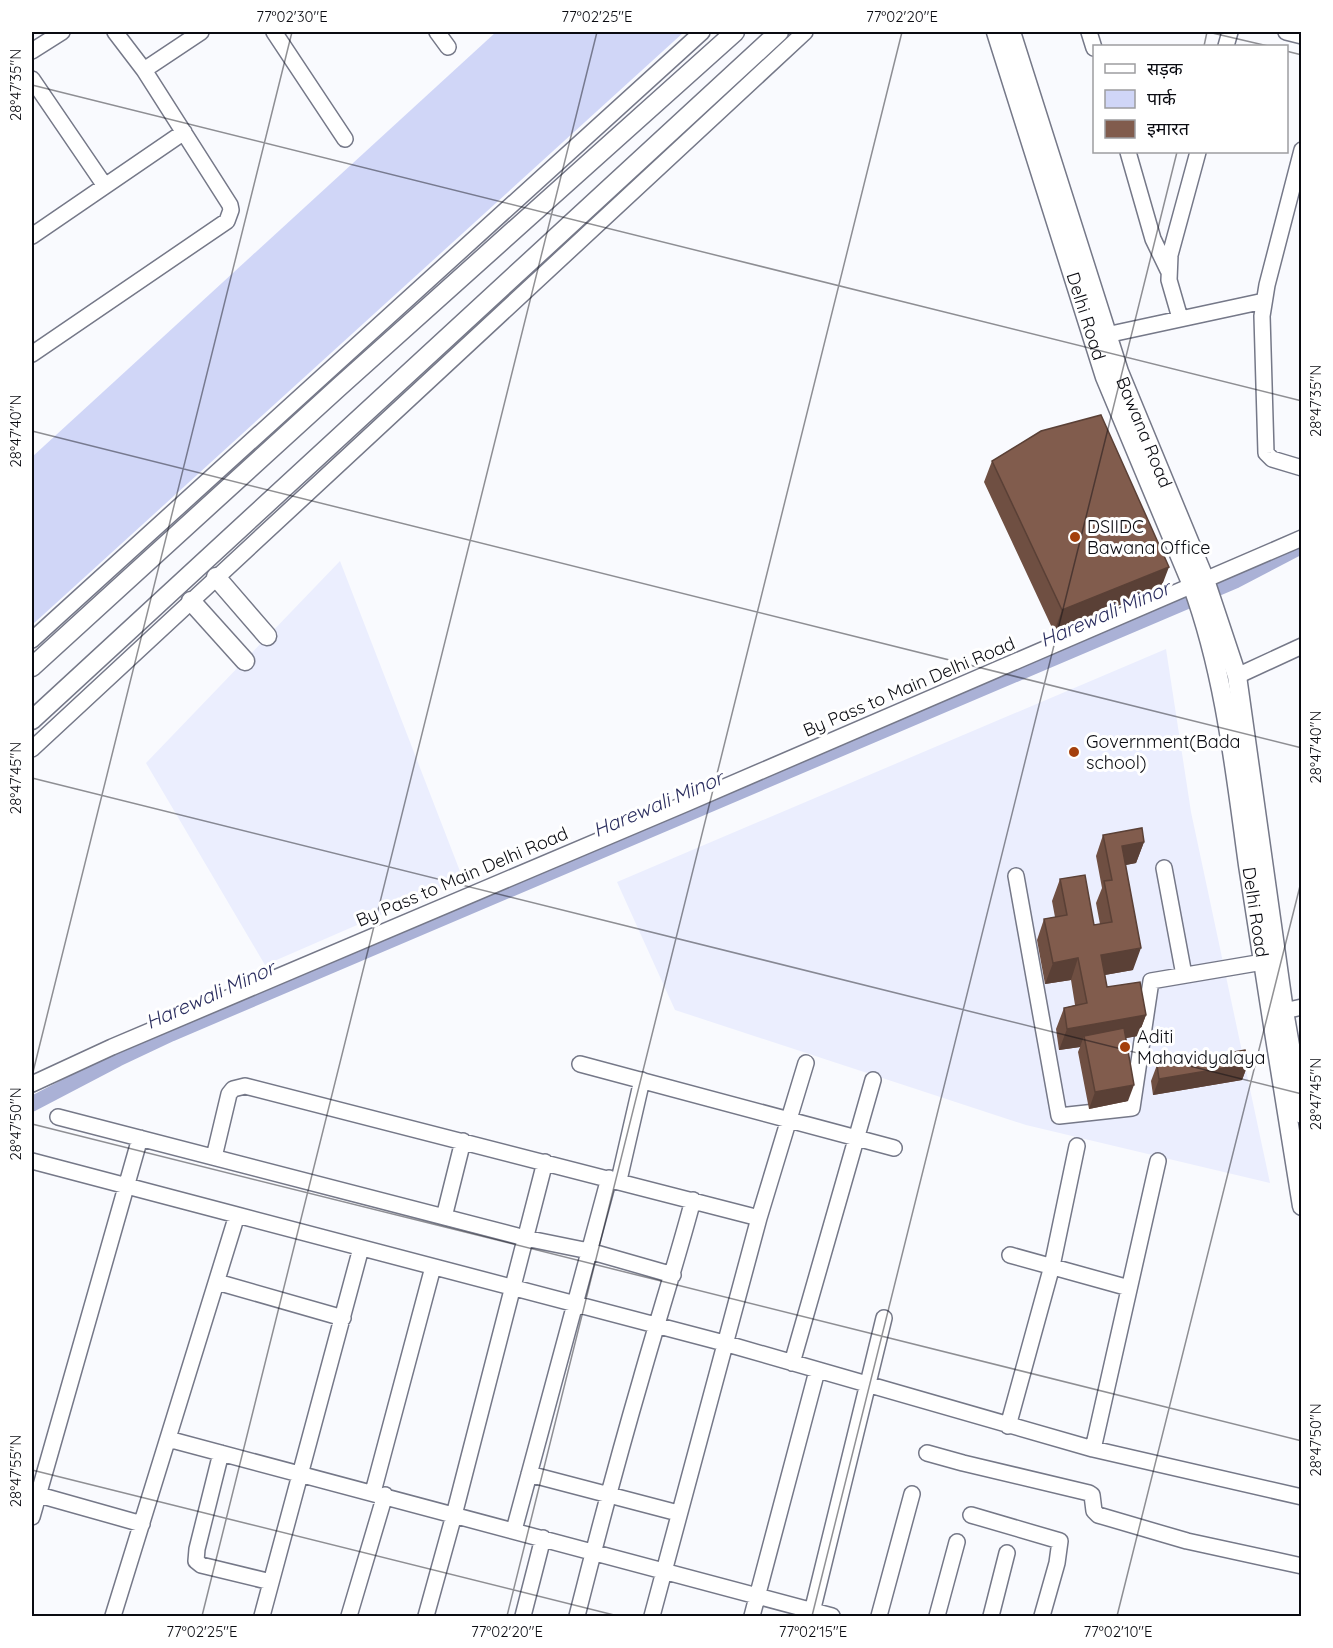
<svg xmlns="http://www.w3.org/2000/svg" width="1333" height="1648" viewBox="0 0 1333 1648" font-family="Quicksand,'Noto Sans Devanagari',sans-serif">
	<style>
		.built { fill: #ebeefe }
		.green { fill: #d0d6f7 }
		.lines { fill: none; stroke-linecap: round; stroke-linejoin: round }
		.canal { stroke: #aab1d6; stroke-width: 15 }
		.minor-casing { stroke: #757888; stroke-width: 18 }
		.major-casing { stroke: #757888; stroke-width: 21 }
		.minor { stroke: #fff; stroke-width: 15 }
		.major { stroke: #fff; stroke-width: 18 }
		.wall { fill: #6f4f42 }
		.shaded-wall { fill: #5a4036 }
		.building { fill: #815c4d; stroke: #5a4036; stroke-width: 1.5 }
		.ticks { fill: none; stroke: #0a0b11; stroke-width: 1.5; stroke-opacity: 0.45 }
		.poi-dot { fill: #a4400d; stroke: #fff; stroke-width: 2 }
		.labels { text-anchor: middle; stroke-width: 6; stroke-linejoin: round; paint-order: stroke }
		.street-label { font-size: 18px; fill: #0a0b11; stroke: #fff }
		.poi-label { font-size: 18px; fill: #0a0b11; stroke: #fff; text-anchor: start }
		.water-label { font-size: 20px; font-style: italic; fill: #2b2e5f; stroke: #fff }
		.neatline { fill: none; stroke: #0a0b11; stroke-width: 2 }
		.ticks-label { font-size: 15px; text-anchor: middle; fill: #0a0b11 }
	</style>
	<rect width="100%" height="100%" fill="#f9fafe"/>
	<!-- built -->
	<path class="built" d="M340,561L463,879L265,965L146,763Z
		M1166,649L1191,812L1270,1183L1026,1125L675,1010L617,882Z"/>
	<!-- green -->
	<path class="green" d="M496,32H684L32,625V457Z"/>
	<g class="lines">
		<!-- canal -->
		<path class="canal" d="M32,1104L118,1059L171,1034L1235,581L1302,546"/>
		<!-- minor casing -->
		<g class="minor-casing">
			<path id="minor" d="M274,32L345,139
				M437,32L448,47
				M1089,32L1094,48
				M1286,32L1302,36
				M1226,46L1230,32
				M32,51L62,32
				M144,70L201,32
				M32,79L105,186
				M1302,150L1267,285L1262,316L1266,453L1272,459L1302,468
				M1128,152L1153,239L1168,270
				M32,236L184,132
				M1180,318L1169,280L1170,255L1198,152
				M1097,337L1264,301
				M32,354L227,221L231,210L230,205L144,70L115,32
				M32,640L702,32
				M1237,676L1302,646
				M32,749L805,32
				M1164,868L1184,975
				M1016,876L1059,1116L1132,1108L1151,981L1263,962
				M1284,1011L1302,1007
				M580,1064L894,1148
				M32,1084L112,1047L685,804L1302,538
				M58,1117L525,1238L589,1251L673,1275
				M214,1157L229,1094L233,1089L245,1086L759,1218L806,1063
				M32,1161L237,1215
				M619,1180L642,1080
				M444,1217L463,1141
				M1010,1255L1129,1288
				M217,1282L343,1318
				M792,1363L873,1080
				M1008,1426L1052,1266L1077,1146
				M168,1439L832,1616
				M1093,1449L1158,1161
				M221,1453L197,1549L196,1561L201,1565L271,1582
				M927,1453L963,1463L1089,1493L1092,1495L1094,1511L1098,1515L1187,1541L1302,1566
				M529,1474L678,1513
				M373,1492L433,1267
				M32,1493L142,1524
				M971,1515L1060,1541L1057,1563L1042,1616
				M32,1517L140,1138
				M514,1530L609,1178
				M113,1616L237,1215L724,1343L1093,1449L1302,1497
				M262,1616L361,1248
				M349,1616L385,1495
				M426,1616L454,1515L545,1162
				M523,1616L543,1538
				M577,1616C597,1537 618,1458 641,1379C658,1319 677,1260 693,1200
				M652,1616L759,1218
				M752,1616L817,1371
				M811,1616L884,1318
				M879,1616L912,1494
				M937,1616L957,1542
				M991,1616L1007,1553"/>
		</g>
		<!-- major casing -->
		<g class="major-casing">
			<g id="major">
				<path id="s1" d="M996,32L1105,377L1192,585C1225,675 1235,771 1248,865C1265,979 1284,1092 1302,1206"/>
				<path id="s2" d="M1011,32L1119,372L1205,580L1237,676L1284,1011L1302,1114"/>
				<path d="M216,577L267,636"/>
				<path d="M191,601L245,661"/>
				<path d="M32,667L339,387L735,32"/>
				<path d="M32,720L779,32"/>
			</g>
		</g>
		<!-- minor -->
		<use href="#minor" class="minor"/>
		<!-- major -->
		<use href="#major" class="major"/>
	</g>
	<!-- wall -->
	<path class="wall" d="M992,461L1161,588L1054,632L984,482Z
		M1103,835L1144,842L1136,863L1126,865L1133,970L1105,975L1107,987L1146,1015L1138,1036L1126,1038L1128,1101L1089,1109L1078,1052L1080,1047L1059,1050L1056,1029L1064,1008L1075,1005L1071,980L1045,984L1037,940L1044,919L1055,917L1052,901L1060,879L1094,925L1100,924L1096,903L1102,888L1096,856Z
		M1248,1064L1242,1080L1153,1095L1151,1081L1157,1065Z"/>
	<!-- shaded-wall -->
	<path class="shaded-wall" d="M1169,567L1161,588L1054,632L1062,610Z
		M1144,842L1136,863L1115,867L1122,846Z
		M1141,948L1133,970L1093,977L1101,955Z
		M1078,958L1071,980L1045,984L1053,963Z
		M1146,1015L1138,1036L1086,1045L1084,1036L1080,1047L1059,1050L1067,1029Z
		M1248,1064L1242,1080L1153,1095L1159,1079Z
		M1134,1085L1128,1101L1089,1109L1095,1092Z"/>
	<!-- building -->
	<path class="building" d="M1101,415L1169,567L1062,610L992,461L1041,431Z
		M1142,828L1144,842L1122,846L1141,948L1101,955L1107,987L1140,982L1146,1015L1067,1029L1064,1008L1087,1003L1078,958L1053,963L1044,919L1067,915L1060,879L1085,875L1094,925L1112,922L1104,881L1112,880L1103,835Z
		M1124,1028L1134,1085L1095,1092L1084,1036Z
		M1245,1050L1248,1064L1159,1079L1157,1065Z"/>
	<!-- ticks -->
	<path class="ticks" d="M1208,32L1268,46M1204,46L1207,32M1286,51L1302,55M32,85L1302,401M32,431L1302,748M32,778L1302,1094M32,1076L292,32M32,1124L1302,1441M32,1470L618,1616M202,1616L597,32M507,1616L902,32M812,1616L1177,152M1117,1616L1302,878"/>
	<!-- markers -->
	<g class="poi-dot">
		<circle cx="1075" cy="537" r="6"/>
		<circle cx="1074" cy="752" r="6"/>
		<circle cx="1125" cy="1047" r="6"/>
	</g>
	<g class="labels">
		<!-- street labels -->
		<g class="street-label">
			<text dy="6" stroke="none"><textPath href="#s1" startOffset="298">Delhi Road</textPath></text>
			<text dy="6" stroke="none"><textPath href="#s2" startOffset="422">Bawana Road</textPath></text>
			<text transform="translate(909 687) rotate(-23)" y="6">By Pass to Main Delhi Road</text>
			<text transform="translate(462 877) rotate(-23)" y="6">By Pass to Main Delhi Road</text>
			<text dy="6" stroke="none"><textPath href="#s1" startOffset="921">Delhi Road</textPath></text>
		</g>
		<!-- poi labels -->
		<g class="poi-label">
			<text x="1087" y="533">DSIIDC<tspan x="1087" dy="21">Bawana Office</tspan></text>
			<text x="1086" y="748">Government(Bada<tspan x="1086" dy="21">school)</tspan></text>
			<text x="1137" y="1043">Aditi<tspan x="1137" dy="21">Mahavidyalaya</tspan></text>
		</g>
		<!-- water labels -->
		<g class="water-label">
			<text transform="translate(1105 614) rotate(-23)" y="7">Harewali Minor</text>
			<text transform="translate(658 804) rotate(-23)" y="7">Harewali Minor</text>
			<text transform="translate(210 995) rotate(-24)" y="7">Harewali Minor</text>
		</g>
	</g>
	<!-- border -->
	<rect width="1333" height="1648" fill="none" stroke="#ffffff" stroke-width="66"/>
	<!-- legend -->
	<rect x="1093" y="45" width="195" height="108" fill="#ffffff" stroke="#9d9da0" stroke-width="1.5"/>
	<rect x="1105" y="64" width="30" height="9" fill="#ffffff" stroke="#9d9da0" stroke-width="1.5"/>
	<text x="1147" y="75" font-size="18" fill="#0a0b11">सड़क</text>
	<rect x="1105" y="90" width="30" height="18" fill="#d0d6f7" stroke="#9d9da0" stroke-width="1.5"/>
	<text x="1147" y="105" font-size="18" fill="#0a0b11">पार्क</text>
	<rect x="1105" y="120" width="30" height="18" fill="#815c4d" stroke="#9d9da0" stroke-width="1.5"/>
	<text x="1147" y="135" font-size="18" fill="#0a0b11">इमारत</text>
	<rect x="33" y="33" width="1267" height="1582" class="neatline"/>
	<g class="ticks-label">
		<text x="292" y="22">77°02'30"E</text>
		<text x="597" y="22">77°02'25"E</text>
		<text x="902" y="22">77°02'20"E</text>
		<text transform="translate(16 85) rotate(-90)" y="5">28°47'35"N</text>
		<text transform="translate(1316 401) rotate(-90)" y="5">28°47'35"N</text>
		<text transform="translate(16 431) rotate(-90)" y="5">28°47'40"N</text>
		<text transform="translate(1316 747) rotate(-90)" y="5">28°47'40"N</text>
		<text transform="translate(16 778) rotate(-90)" y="5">28°47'45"N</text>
		<text transform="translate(1316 1094) rotate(-90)" y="5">28°47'45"N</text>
		<text transform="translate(16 1124) rotate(-90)" y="5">28°47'50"N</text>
		<text transform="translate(1316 1440) rotate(-90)" y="5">28°47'50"N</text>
		<text transform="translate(16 1471) rotate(-90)" y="5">28°47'55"N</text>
		<text x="202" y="1637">77°02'25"E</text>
		<text x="507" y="1637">77°02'20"E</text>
		<text x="813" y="1637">77°02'15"E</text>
		<text x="1118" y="1637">77°02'10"E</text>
	</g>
</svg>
